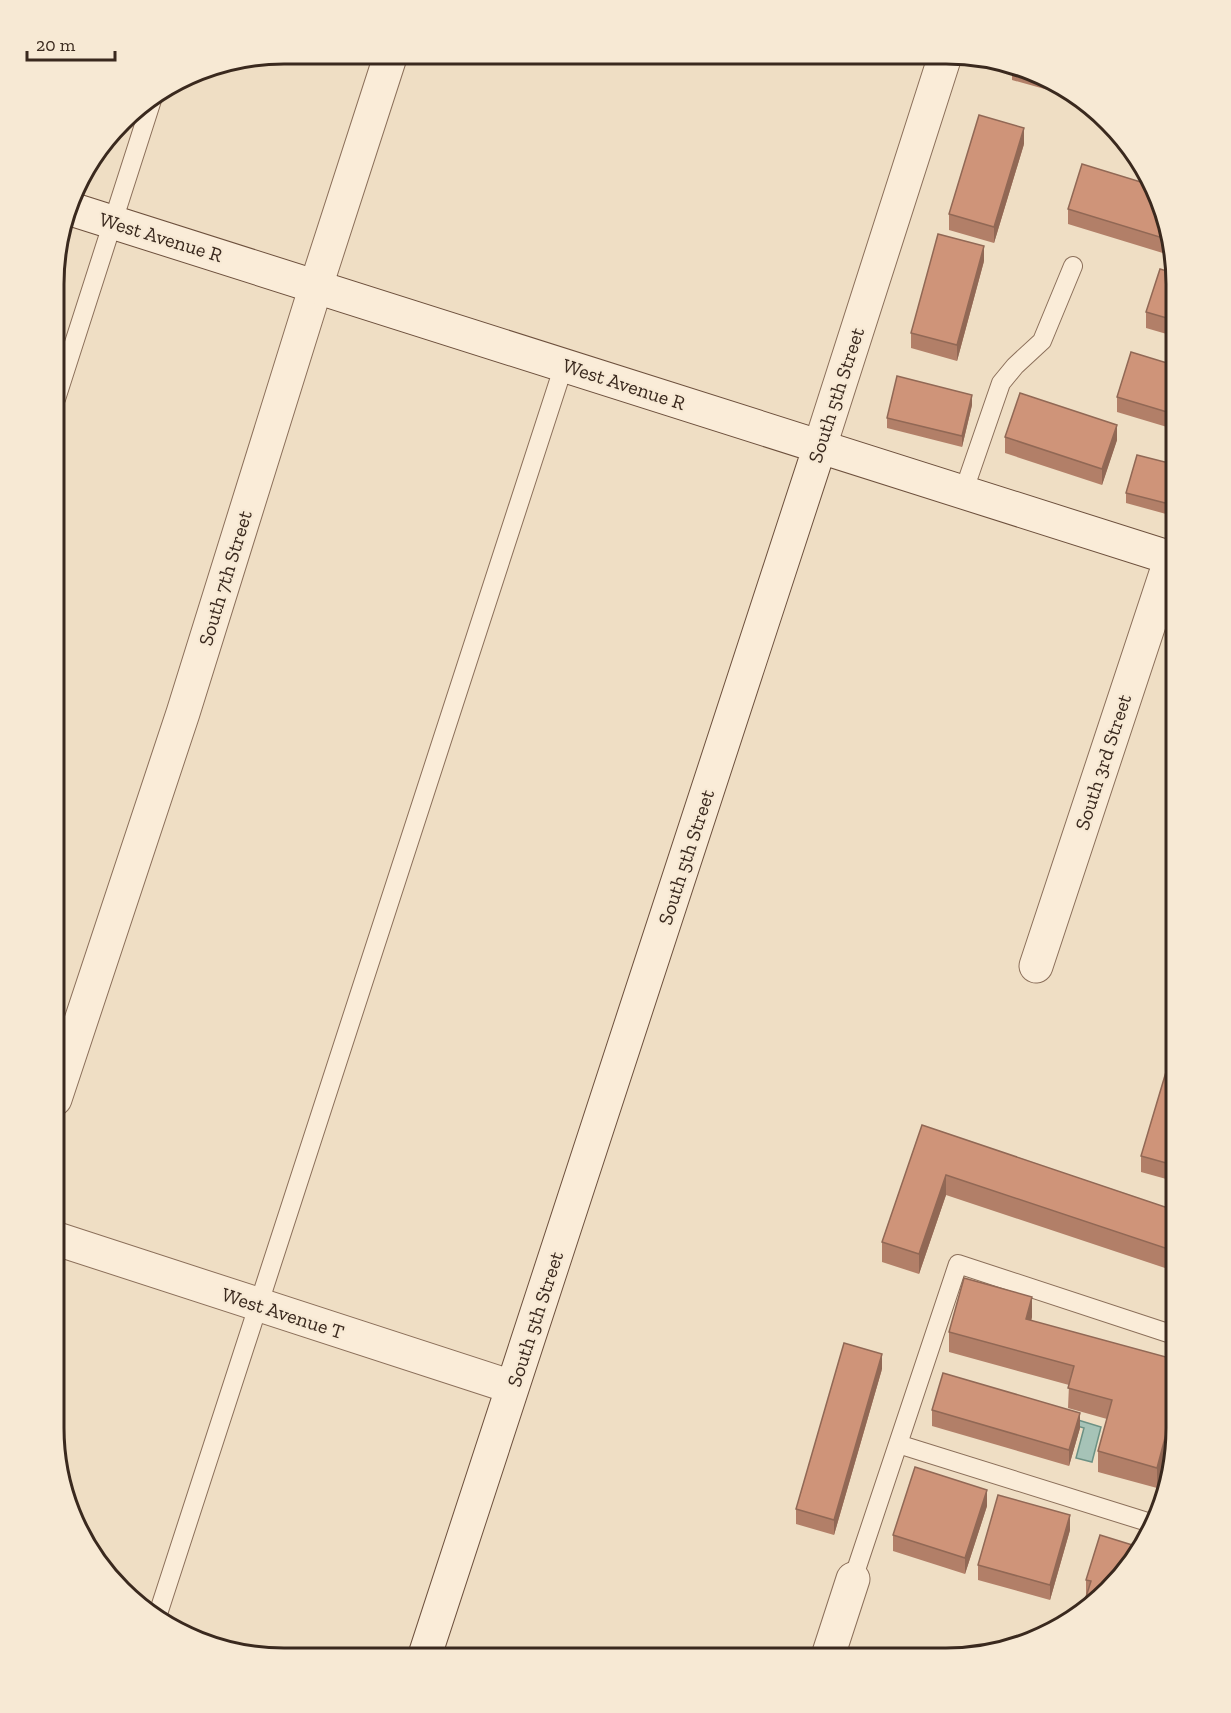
<svg xmlns="http://www.w3.org/2000/svg" width="1231" height="1713" viewBox="0 0 1231 1713" font-family="'Zilla Slab',serif">
	<style>
		.water { fill: #a6c3b7; stroke: #6c9184; stroke-width: 1.5 }
		.lines { fill: none; stroke-linecap: round; stroke-linejoin: round }
		.lane-casing { stroke: #8b6f5a; stroke-width: 20 }
		.street-casing { stroke: #8b6f5a; stroke-width: 35 }
		.secondary-casing { stroke: #6d503d; stroke-width: 35 }
		.lane { stroke: #faecd8; stroke-width: 18 }
		.street { stroke: #faecd8; stroke-width: 33 }
		.secondary { stroke: #faecd8; stroke-width: 33 }
		.wall { fill: #b27f68 }
		.shaded-wall { fill: #916855 }
		.building { fill: #cf9479; stroke: #916855; stroke-width: 1.5 }
		.labels { text-anchor: middle; stroke-width: 4.5; stroke-linejoin: round; paint-order: stroke }
		.street-label { font-size: 20px; fill: #3a291e; stroke: #f7e9d4 }
		.rim { fill: none; stroke: #3a291e; stroke-width: 3 }
	</style>
	<rect width="100%" height="100%" fill="#efdec4"/>
	<!-- water -->
	<path class="water" d="M1078,1420L1101,1427L1092,1462L1076,1458L1084,1428L1077,1426Z"/>
	<g class="lines">
		<!-- lane casing -->
		<g class="lane-casing">
			<path id="lane" d="M56,399L152,100
				M963,493L1001,383L1015,366L1042,341L1073,266
				M898,1444L1154,1524
				M853,1579L958,1264L1177,1336
				M156,1620L564,365"/>
		</g>
		<!-- street casing -->
		<g class="street-casing">
			<path id="street" d="M820,446L945,56
				M1036,966L1171,558
				M55,1099L183,713L316,286L391,54
				M54,1238L512,1387
				M827,1659L853,1579"/>
		</g>
		<!-- secondary casing -->
		<g class="secondary-casing">
			<path id="secondary" d="M71,209L1177,560
				M424,1658L820,446"/>
		</g>
		<!-- lane -->
		<use href="#lane" class="lane"/>
		<!-- street -->
		<use href="#street" class="street"/>
		<!-- secondary -->
		<use href="#secondary" class="secondary"/>
	</g>
	<!-- wall -->
	<path class="wall" d="M1012,66L1034,71L1061,87L1059,93L1012,80Z
		M1087,103L1093,109L1087,108Z
		M1024,144L994,243L949,230V214Z
		M1154,186L1168,247L1166,254L1068,224V209Z
		M984,261L957,361L911,348V333Z
		M1177,285V337L1146,328V312Z
		M1177,366V430L1117,412V397Z
		M972,405L962,447L887,428V418Z
		M1005,437L1117,440L1102,485L1005,453Z
		M1177,465V517L1126,503V493Z
		M1177,1035V1182L1141,1172V1156Z
		M922,1125L1177,1211V1272L946,1195L919,1274L882,1262V1242Z
		M1032,1317L1031,1321L1177,1360L1176,1441L1170,1439L1157,1488L1098,1472V1451L1107,1419L1068,1408L1069,1385L949,1352V1332Z
		M882,1369L834,1535L796,1524V1509Z
		M932,1410L1080,1428L1069,1466L932,1426Z
		M987,1506L965,1574L893,1551V1535Z
		M1070,1530L1050,1600L978,1580V1565Z
		M1138,1557L1098,1602L1086,1610V1580Z"/>
	<!-- shaded-wall -->
	<path class="shaded-wall" d="M1024,128V144L994,243V227Z
		M1166,238L1168,247L1166,254Z
		M984,246V261L957,361V345Z
		M972,395V405L962,447V436Z
		M1117,425V440L1102,485V469Z
		M946,1175V1195L919,1274V1254Z
		M1032,1297V1317L1026,1339V1319Z
		M882,1354V1369L834,1535V1520Z
		M1080,1413V1428L1069,1466V1450Z
		M1170,1419V1439L1157,1488V1468Z
		M987,1490V1506L965,1574V1558Z
		M1070,1515V1530L1050,1600V1585Z"/>
	<!-- building -->
	<path class="building" d="M979,115L1024,128L994,227L949,214Z
		M1082,164L1154,186L1166,239L1068,209Z
		M938,234L984,246L957,345L911,333Z
		M1160,269L1174,273L1177,285V321L1146,312Z
		M1131,352L1177,366V415L1117,397Z
		M897,376L972,395L962,436L887,418Z
		M1020,393L1117,425L1102,469L1005,437Z
		M1137,455L1177,465V506L1126,493Z
		M1177,1035V1166L1141,1156Z
		M922,1125L1177,1211V1252L946,1175L919,1254L882,1242Z
		M964,1278L1032,1297L1026,1319L1177,1360L1176,1421L1170,1419L1157,1468L1098,1451L1112,1400L1068,1388L1074,1366L949,1332Z
		M844,1343L882,1354L834,1520L796,1509Z
		M943,1373L1080,1413L1069,1450L932,1410Z
		M915,1467L987,1490L965,1558L893,1535Z
		M998,1495L1070,1515L1050,1585L978,1565Z
		M1100,1535L1142,1548L1138,1557L1099,1601L1086,1597L1091,1581L1086,1580Z"/>
	<g class="labels">
		<!-- street labels -->
		<g class="street-label">
			<text transform="translate(161 237) rotate(17)" y="7">West Avenue R</text>
			<text transform="translate(624 384) rotate(18)" y="7">West Avenue R</text>
			<text transform="translate(836 395) rotate(-72)" y="7">South 5th Street</text>
			<text transform="translate(225 578) rotate(-73)" y="7">South 7th Street</text>
			<text transform="translate(1103 762) rotate(-72)" y="7">South 3rd Street</text>
			<text transform="translate(686 857) rotate(-72)" y="7">South 5th Street</text>
			<text transform="translate(283 1313) rotate(18)" y="7">West Avenue T</text>
			<text transform="translate(535 1319) rotate(-72)" y="7">South 5th Street</text>
		</g>
	</g>
	<!-- crop -->
	<path d="M0 0H1231V1713H0ZM284 64H946A220 220 0 0 1 1166 284V1428A220 220 0 0 1 946 1648H284A220 220 0 0 1 64 1428V284A220 220 0 0 1 284 64Z" fill="#f7e9d4" fill-rule="evenodd"/>
	<path class="rim" d="M284 64H946A220 220 0 0 1 1166 284V1428A220 220 0 0 1 946 1648H284A220 220 0 0 1 64 1428V284A220 220 0 0 1 284 64Z"/>
	<!-- scale -->
	<path d="M27 51v9h88v-9" fill="none" stroke="#3a291e" stroke-width="3"/>
	<text x="36" y="51" font-size="18" fill="#3a291e" stroke="#f7e9d4" stroke-width="4.5" paint-order="stroke">20 m</text>
</svg>
